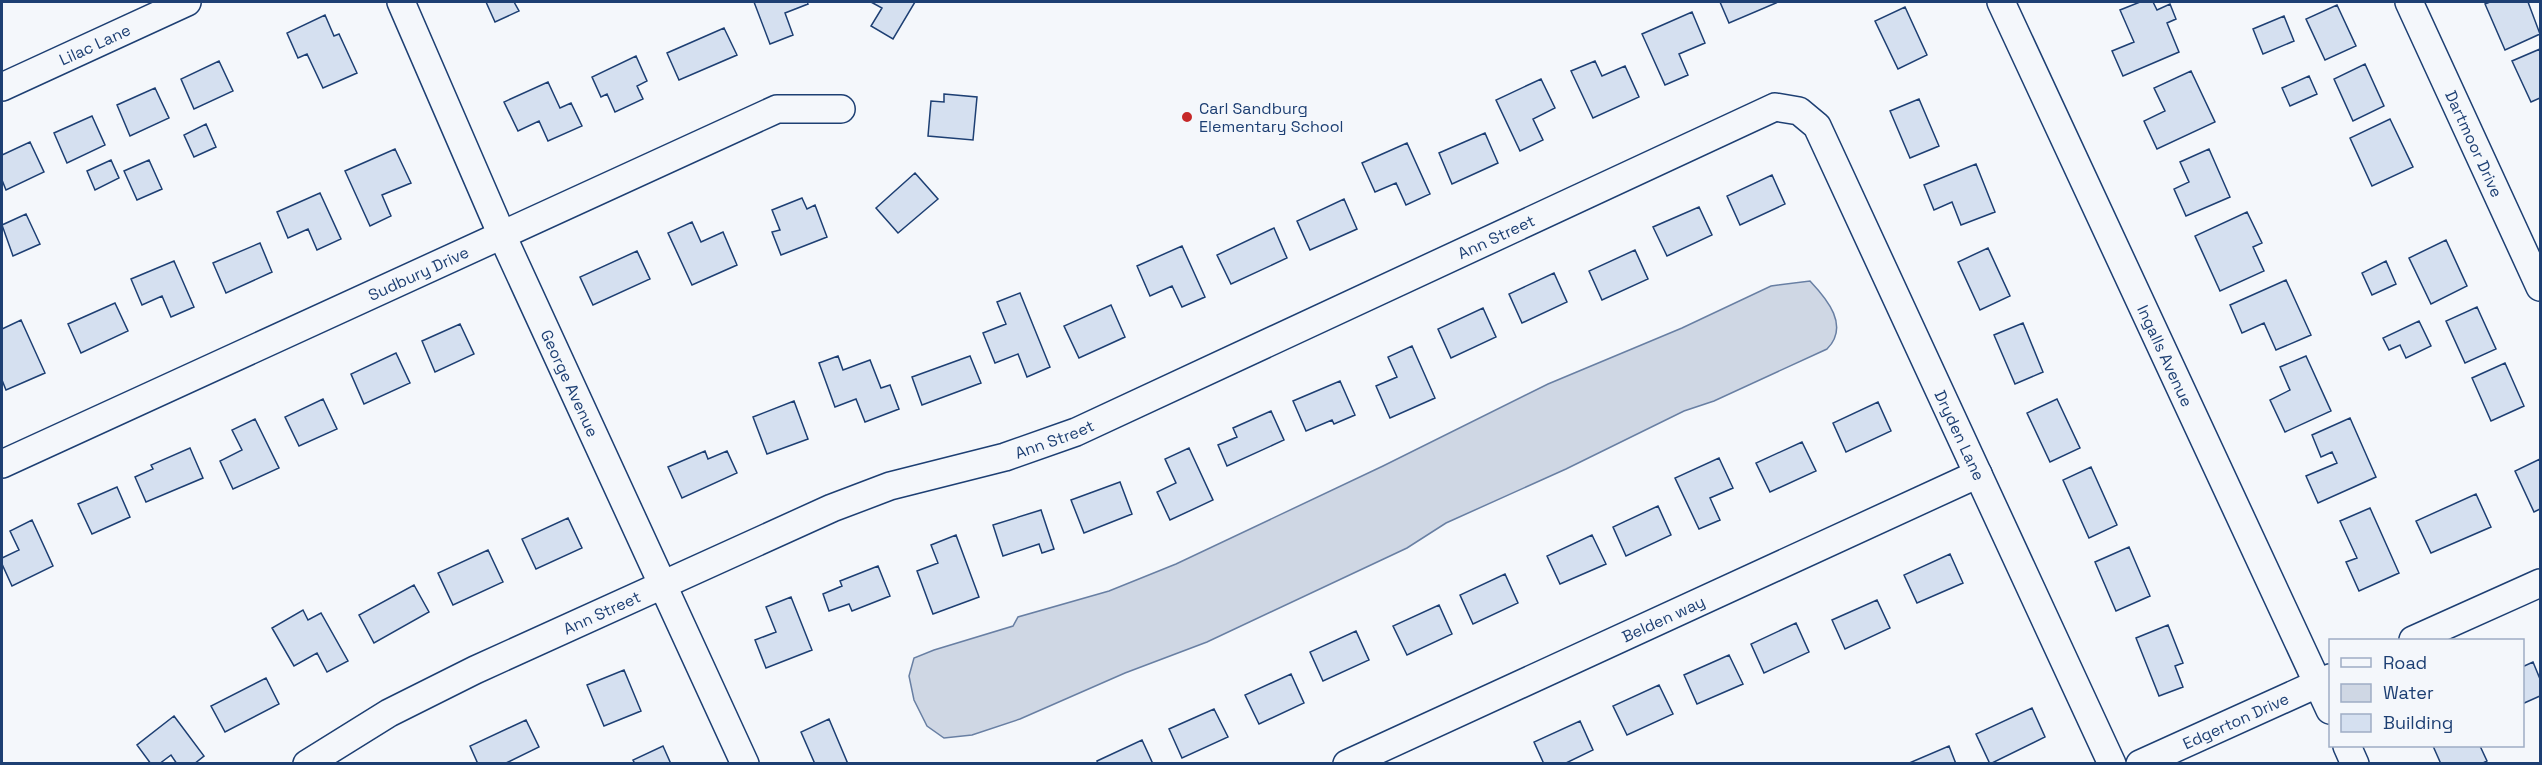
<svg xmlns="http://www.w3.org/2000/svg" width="2542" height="765" viewBox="0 0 2542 765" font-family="'Space Grotesk',sans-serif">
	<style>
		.water { fill: #cfd7e4; stroke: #687fa3; stroke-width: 1.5 }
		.building { fill: #d5e0f0; stroke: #1d3f73; stroke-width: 1.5 }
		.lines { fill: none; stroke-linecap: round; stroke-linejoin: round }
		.minor-casing { stroke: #1d3f73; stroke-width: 30 }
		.minor { stroke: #f4f7fb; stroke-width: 27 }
		.poi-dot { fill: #c62828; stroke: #f4f7fb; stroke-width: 2 }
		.labels { text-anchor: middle; stroke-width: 4.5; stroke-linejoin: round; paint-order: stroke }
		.street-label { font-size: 16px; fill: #1d3f73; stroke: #f4f7fb }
		.poi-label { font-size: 16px; fill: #1d3f73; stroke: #f4f7fb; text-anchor: start }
	</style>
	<rect width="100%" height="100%" fill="#f4f7fb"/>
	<!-- water -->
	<path class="water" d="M1810,281C1827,299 1850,326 1827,349L1714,401L1684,411L1566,469L1446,523L1407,548L1207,642L1125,673L1020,719L972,735L944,738L927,726L914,700L909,676L914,658L934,650L1013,626L1018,617L1109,591L1176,564L1383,466L1548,384L1682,328L1771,286Z"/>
	<!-- building -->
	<path class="building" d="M486,2H514L519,11L495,22Z
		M754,2H807L808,4L785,13L793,35L770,44Z
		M871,2H915L893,39L871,26L882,8Z
		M1720,2H1775L1776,3L1729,23Z
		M2140,2H2153L2157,10L2170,4L2176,19L2167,23L2179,52L2123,76L2112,51L2134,42L2120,10Z
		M2490,2H2528L2540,34L2505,50L2485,4Z
		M2337,5L2356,46L2325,60L2306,19Z
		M1905,7L1927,55L1898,69L1875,21Z
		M1692,12L1705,43L1679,54L1688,75L1665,85L1642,34Z
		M325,15L334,36L339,34L357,73L323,88L307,54L298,58L287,33Z
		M2284,16L2294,41L2263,54L2253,29Z
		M724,28L737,55L679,80L667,53Z
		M2540,49V98L2531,102L2512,61Z
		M636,56L647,81L637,86L643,99L615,112L607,94L601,97L592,77Z
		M219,61L233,91L194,109L181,79Z
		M1595,61L1602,76L1625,66L1639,97L1593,118L1571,71Z
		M2365,64L2384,106L2353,121L2334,79Z
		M2191,71L2215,122L2157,149L2144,121L2165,111L2154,88Z
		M2309,76L2317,94L2290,106L2282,88Z
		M1541,79L1555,108L1533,119L1543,140L1520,151L1496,100Z
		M548,82L560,108L571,103L582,126L548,141L539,121L518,131L504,102Z
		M155,88L169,118L130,136L117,105Z
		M944,94L977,97L973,140L928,136L931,101L944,102Z
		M1919,99L1939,146L1910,158L1890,111Z
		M92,116L105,145L67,163L54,133Z
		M2390,119L2413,167L2372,186L2350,138Z
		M206,124L216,147L194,157L184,135Z
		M1485,133L1498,163L1452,184L1439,153Z
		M30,142L44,172L6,190L2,180V155Z
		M1407,143L1430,194L1406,205L1396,183L1375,192L1362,163Z
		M395,149L411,183L382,195L391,216L370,226L345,171Z
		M2209,149L2230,197L2186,216L2174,189L2189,182L2180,162Z
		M111,160L119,178L95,190L87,171Z
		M149,160L162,189L137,200L124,171Z
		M1976,164L1995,212L1961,225L1952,202L1934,210L1924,185Z
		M915,173L938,199L898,233L876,208Z
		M1772,175L1785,204L1740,225L1727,196Z
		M320,193L341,239L317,250L308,229L288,238L277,212Z
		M802,198L807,209L815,205L827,237L781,255L772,232L780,230L772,210Z
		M1344,199L1357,229L1310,250L1297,221Z
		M1699,207L1712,235L1667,256L1653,227Z
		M2247,212L2262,243L2253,247L2264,271L2220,291L2195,236Z
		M26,214L40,244L13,256L2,225Z
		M692,222L701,242L723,232L737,265L692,285L668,233Z
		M1274,228L1287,258L1231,284L1217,255Z
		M2446,240L2467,286L2431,304L2409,258Z
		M260,243L272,272L226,293L213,263Z
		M1182,246L1205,297L1182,307L1172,286L1150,296L1137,266Z
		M1988,248L2010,296L1980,310L1958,262Z
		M1635,250L1648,279L1602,300L1589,271Z
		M637,251L650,279L593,305L580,277Z
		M174,261L194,307L171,317L162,296L142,305L131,279Z
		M2386,261L2396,284L2372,295L2362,273Z
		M1554,273L1567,302L1522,323L1509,294Z
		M2286,280L2311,335L2276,350L2264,323L2242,333L2230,305Z
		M1020,293L1050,367L1027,377L1018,354L995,363L983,333L1006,324L997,302Z
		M115,303L128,331L81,353L68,324Z
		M1111,305L1125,337L1079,358L1064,326Z
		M2477,307L2496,349L2465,363L2446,321Z
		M1483,308L1496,337L1451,358L1438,329Z
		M21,320L45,373L6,390L2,380V329Z
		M2419,321L2431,346L2406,358L2400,345L2389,350L2383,338Z
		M2023,323L2043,372L2015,384L1994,335Z
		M460,324L474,354L435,372L422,341Z
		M1412,346L1435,398L1390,418L1376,386L1397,377L1388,357Z
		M396,353L410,383L364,404L351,374Z
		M838,356L843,370L870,360L881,388L890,385L899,409L865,422L856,399L835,407L819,363Z
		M970,356L981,383L922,405L912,377Z
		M2306,356L2331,411L2285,432L2270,400L2290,390L2280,367Z
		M2505,363L2524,406L2491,421L2472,378Z
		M1340,381L1355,415L1334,424L1332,420L1306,431L1293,401Z
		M323,399L337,429L299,446L285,417Z
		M2057,399L2080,448L2050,462L2027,413Z
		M794,401L808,439L767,454L753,417Z
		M1878,402L1891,431L1846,452L1833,423Z
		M1271,411L1284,440L1227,466L1218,445L1237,437L1233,428Z
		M2350,418L2376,477L2318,503L2306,476L2337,463L2332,452L2321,457L2312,435Z
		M255,419L279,468L233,489L220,461L242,450L232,430Z
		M1802,442L1816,471L1770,492L1756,463Z
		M190,448L203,478L146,502L135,477L153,469L151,465Z
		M1189,448L1213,500L1170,520L1157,492L1176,483L1165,459Z
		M705,451L708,459L727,451L737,473L682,498L668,467Z
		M1719,458L1733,488L1710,498L1720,520L1699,529L1675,478Z
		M2540,459V509L2534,512L2515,471Z
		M2091,467L2117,525L2089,538L2063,480Z
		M1120,482L1132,514L1084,533L1071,500Z
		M117,487L130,517L92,534L78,504Z
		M2476,494L2491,527L2431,553L2416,521Z
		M1658,506L1671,535L1626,556L1613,527Z
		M2370,508L2399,573L2359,591L2346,562L2357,558L2340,521Z
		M1041,510L1054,549L1042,553L1039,544L1003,556L993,525Z
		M568,518L582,548L536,569L522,539Z
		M32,520L53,566L12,586L2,564V558L19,550L10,531Z
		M956,535L979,597L933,614L917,571L938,563L931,545Z
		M1592,535L1606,564L1560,584L1547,556Z
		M2129,547L2150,596L2116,611L2095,562Z
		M488,550L503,582L453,605L438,573Z
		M1950,554L1963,583L1917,603L1904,575Z
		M878,566L890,596L852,611L849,604L829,611L823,594L842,586L840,581Z
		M1505,574L1518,603L1473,624L1460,595Z
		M414,585L429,612L374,643L359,615Z
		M791,597L812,650L766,668L755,640L776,632L766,607Z
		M1877,600L1890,628L1845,649L1832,620Z
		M1439,605L1452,634L1407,655L1393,626Z
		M303,610L308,620L321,613L348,661L327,672L317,653L294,666L272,628Z
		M1796,623L1809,652L1764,673L1751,644Z
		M2168,625L2183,663L2175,666L2183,687L2159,696L2136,638Z
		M1356,631L1369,660L1323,681L1310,652Z
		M1729,655L1743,684L1697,704L1684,675Z
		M2533,662L2540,679V696L2522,704V667Z
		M624,670L641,711L604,726L587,685Z
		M1291,674L1304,703L1259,724L1245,695Z
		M266,678L279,704L225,732L211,706Z
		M1659,685L1673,714L1627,735L1613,706Z
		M2032,708L2045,737L1990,764L1976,734Z
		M1214,709L1228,737L1182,758L1169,729Z
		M174,716L204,756L194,764H177L171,755L159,764H151L137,745Z
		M829,719L848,764H815L801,732Z
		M526,720L539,747L504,764H478L470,746Z
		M1580,721L1593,750L1564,764H1544L1534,742Z
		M1142,740L1153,764H1098L1097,761Z
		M663,746L671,764H635L633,760Z
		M1949,746L1956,764H1907Z
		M2433,746H2480L2487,761L2481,764H2441Z"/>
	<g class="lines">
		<!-- minor casing -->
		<g class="minor-casing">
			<g id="minor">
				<path id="s1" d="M401,2L501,233L745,764"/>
				<path id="s2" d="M2001,2L2330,710"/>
				<path id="s3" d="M2409,2L2540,287"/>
				<path id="s4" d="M2,87L187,2"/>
				<path id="s5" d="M2,464L777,109H841"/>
				<path d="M2413,640L2540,583"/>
				<path d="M2347,746L2355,764"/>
				<path id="s6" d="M307,764L389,713L475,670L832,508L890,486L1005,457L1076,432L1775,107L1799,111L1817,126L2112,764"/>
				<path id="s7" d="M1347,764L1978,474"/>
				<path id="s8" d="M2140,764L2330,678"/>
			</g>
		</g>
		<!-- minor -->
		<use href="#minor" class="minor"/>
	</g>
	<!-- markers -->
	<circle class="poi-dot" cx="1187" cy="117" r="6"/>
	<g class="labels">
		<!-- street labels -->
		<g class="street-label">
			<text dy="6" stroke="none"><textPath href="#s4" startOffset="102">Lilac Lane</textPath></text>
			<text dy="6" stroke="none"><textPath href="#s3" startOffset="156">Dartmoor Drive</textPath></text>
			<text dy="6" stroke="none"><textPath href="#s6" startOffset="1304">Ann Street</textPath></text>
			<text dy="6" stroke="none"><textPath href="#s5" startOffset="458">Sudbury Drive</textPath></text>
			<text dy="6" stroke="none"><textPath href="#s2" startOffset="390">Ingalls Avenue</textPath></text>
			<text dy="6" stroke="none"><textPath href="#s1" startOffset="417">George Avenue</textPath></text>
			<text dy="6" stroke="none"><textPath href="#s6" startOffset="2000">Dryden Lane</textPath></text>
			<text dy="6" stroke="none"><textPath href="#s6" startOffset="818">Ann Street</textPath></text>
			<text dy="6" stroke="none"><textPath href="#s6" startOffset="332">Ann Street</textPath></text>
			<text dy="6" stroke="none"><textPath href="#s7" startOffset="348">Belden way</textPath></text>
			<text dy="6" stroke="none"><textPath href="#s8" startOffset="105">Edgerton Drive</textPath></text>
		</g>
		<!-- poi labels -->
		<g class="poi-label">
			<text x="1199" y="114">Carl Sandburg<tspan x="1199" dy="18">Elementary School</tspan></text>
		</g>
	</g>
	<!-- border -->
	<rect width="2542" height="765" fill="none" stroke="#1d3f73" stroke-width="6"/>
	<!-- legend -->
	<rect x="2329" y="639" width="195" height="108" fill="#f4f7fb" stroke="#9eadc5" stroke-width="1.5"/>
	<rect x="2341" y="658" width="30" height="9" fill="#f4f7fb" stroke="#9eadc5" stroke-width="1.5"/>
	<text x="2383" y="669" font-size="18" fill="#1d3f73">Road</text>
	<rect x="2341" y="684" width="30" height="18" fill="#cfd7e4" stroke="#9eadc5" stroke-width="1.5"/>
	<text x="2383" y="699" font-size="18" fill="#1d3f73">Water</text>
	<rect x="2341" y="714" width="30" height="18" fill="#d5e0f0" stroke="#9eadc5" stroke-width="1.5"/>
	<text x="2383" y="729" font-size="18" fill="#1d3f73">Building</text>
</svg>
